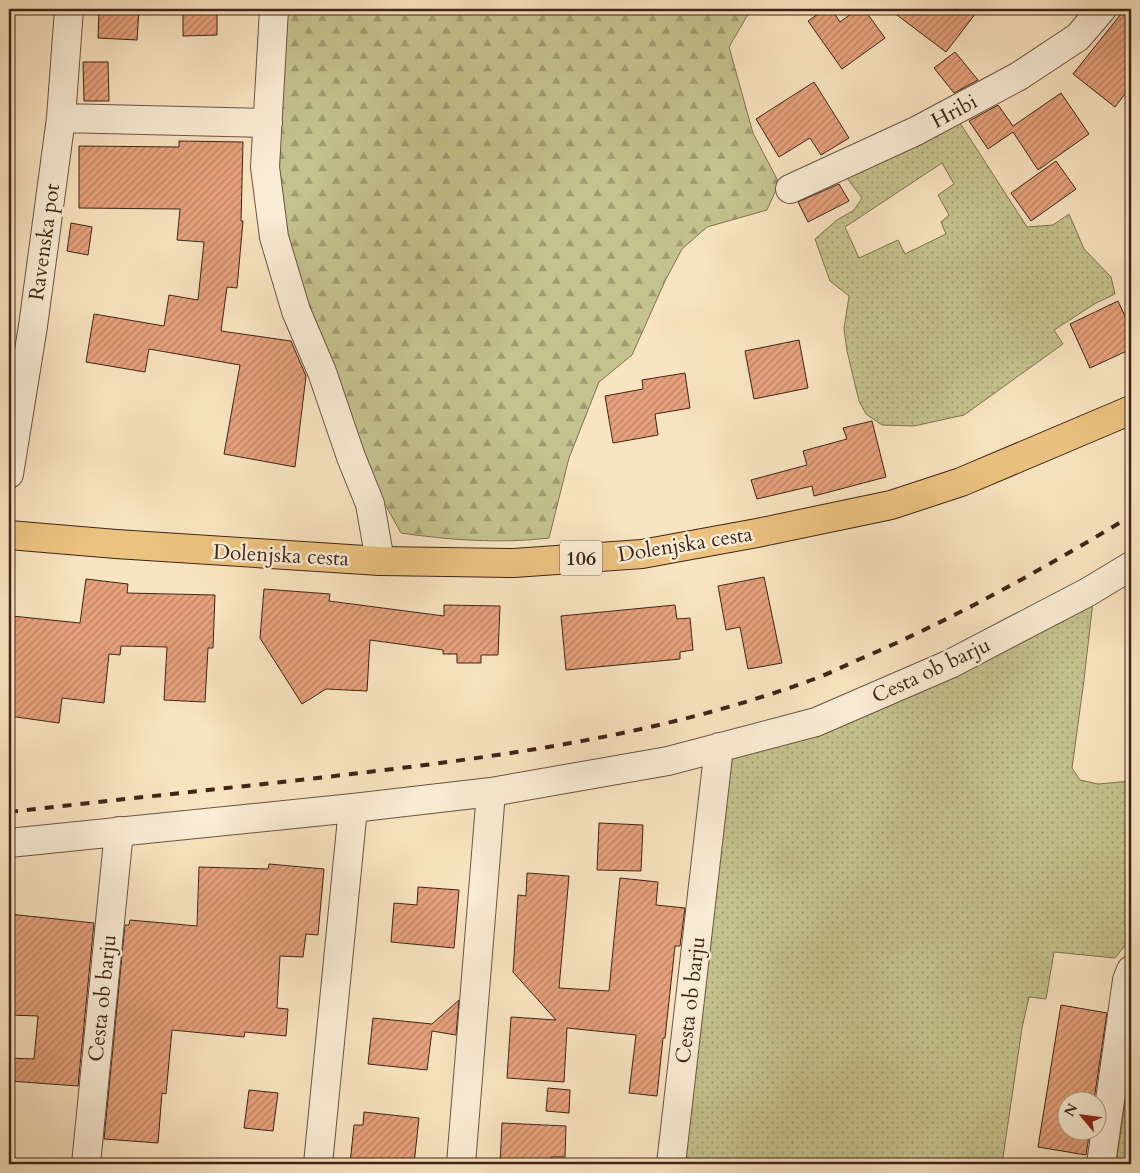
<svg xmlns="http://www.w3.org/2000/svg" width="1140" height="1173" viewBox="0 0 1140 1173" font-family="Cardo,serif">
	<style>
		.grass { fill: url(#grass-dots); stroke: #827352; fill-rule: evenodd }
		.forest { fill: url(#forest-firs); stroke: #827352 }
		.building { fill: url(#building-hatch); stroke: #3f2418 }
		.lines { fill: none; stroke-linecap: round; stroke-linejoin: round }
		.street-casing { stroke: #6d5442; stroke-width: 30 }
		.primary-casing { stroke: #3f2418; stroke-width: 30 }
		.street { stroke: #faedd6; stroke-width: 28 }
		.primary { stroke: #ecc280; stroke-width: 28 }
		.rail { stroke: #3f2418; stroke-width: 4; stroke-dasharray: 9 9; stroke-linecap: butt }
		.labels { text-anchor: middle; stroke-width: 5; stroke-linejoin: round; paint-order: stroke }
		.shield { fill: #faedd6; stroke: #776051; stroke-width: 1 }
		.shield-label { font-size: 20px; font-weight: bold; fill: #3f2418 }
		.street-label { font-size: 21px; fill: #3f2418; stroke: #faedd6 }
	</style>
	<defs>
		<pattern id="grass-dots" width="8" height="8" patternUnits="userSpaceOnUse" patternTransform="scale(1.25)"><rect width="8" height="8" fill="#c4c28d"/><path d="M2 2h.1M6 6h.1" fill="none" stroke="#a19d72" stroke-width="1.8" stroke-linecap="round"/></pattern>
		<pattern id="forest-firs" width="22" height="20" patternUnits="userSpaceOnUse" patternTransform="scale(1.25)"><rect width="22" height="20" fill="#c4c28d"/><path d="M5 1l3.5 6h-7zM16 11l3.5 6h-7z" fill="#a19d72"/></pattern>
		<pattern id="building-hatch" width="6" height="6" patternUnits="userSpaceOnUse" patternTransform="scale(1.25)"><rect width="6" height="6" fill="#e6a17c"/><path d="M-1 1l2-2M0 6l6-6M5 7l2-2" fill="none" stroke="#bc8365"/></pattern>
	</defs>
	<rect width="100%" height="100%" fill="#f8e4c0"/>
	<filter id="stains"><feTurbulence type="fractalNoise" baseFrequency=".004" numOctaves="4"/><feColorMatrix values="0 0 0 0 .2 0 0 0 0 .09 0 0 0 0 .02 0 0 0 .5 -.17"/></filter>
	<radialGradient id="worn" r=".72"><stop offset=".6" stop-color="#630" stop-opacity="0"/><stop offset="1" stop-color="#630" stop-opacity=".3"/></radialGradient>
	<!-- grass -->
	<path class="grass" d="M960,123L1027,227L1053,225L1069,214L1084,249L1111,277L1115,294L1096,303L1054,330L1063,344L964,415L914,426L882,425L866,414L859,401L847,351L844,329L849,296L830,281L815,239L837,220L854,210L862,198L847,178ZM942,163L954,184L938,195L949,215L941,222L946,234L905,254L898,240L859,258L845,227Z
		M1093,601L1084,680L1072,768L1080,780L1098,784L1131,781V938L1115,958L1054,952L1046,999L1029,997L1022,1028L1002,1164H679L725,772L733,758Z
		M1131,1062V1164H1116Z"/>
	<!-- forest -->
	<path class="forest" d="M283,9H756L750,11L729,47L753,133L779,183L767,210L707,227L682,249L665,281L632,355L599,382L569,458L549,538C500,544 449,540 401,533L356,452L275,226Z"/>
	<!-- building -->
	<path class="building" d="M99,9H139L137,40L98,38Z
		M183,9H217V35L183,36Z
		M825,9H831L840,22L858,9H864L885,38L842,69L808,21Z
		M889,9H979L946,52Z
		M1125,9H1131V86L1115,107L1073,74Z
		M955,52L978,80L954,93L934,68Z
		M83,62H108L109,101H84Z
		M814,82L849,138L821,155L810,138L779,157L756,119Z
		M1061,93L1089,134L1038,170L1013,132L988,149L969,121L998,105L1013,126Z
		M179,141L243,142L241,221H243L237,288L227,287L221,331L291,341L306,376L295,467L224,454L240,365L149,349L145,372L86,362L94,314L164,326L169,295L198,300L204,242L177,240L180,209L79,208V146L179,147Z
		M1056,161L1076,189L1031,221L1011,193Z
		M839,184L849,201L808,222L798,202Z
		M71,223L92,227L88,255L67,251Z
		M1118,301L1131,329V349L1090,368L1070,324Z
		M799,340L808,388L754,399L745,351Z
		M685,373L690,408L655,414L658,435L613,443L605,396L643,389L642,380Z
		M872,421L886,477L814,496L812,486L757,499L751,480L807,465L803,451L847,439L843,428Z
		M764,577L782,663L748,669L740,627L726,630L718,586Z
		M86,579L128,584L127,593L215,595L213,648H208L205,702L164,700L167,647L121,646L120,655L109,654L104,703L62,698L59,723L9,716V645L12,616L80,623Z
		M264,589L330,594L329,601L444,616V605L500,606L498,655H481V663H457V654H443V650L370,640L367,691L326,689L302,704L260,638Z
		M675,605L677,619L690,618L693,650L680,652V659L566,670L561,616Z
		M599,823L643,825L641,871L597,870Z
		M269,864L324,869L318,935L306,934L303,957L280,956L277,1008L288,1009L286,1036L245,1032L244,1037L172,1030L166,1094L162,1093L158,1143L104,1139L125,925H129L130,920L197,926L199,867L268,869Z
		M527,873L569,876L559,988L609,991L620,878L658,882L656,905L685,908L680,946H675L665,1038H663L657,1096L629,1093L636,1035L567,1028L564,1082L507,1078L511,1017L556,1020L513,972L518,895L526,896Z
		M418,887L459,890L454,948L391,942L394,903L417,905Z
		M9,914L94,923L78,1086L9,1081V1058L34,1059L38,1016L9,1015Z
		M459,1000L456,1035L432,1031L427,1070L368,1064L373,1018L432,1024Z
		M1061,1005L1107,1013L1094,1100H1068V1130H1090L1086,1155L1038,1147Z
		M548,1088L570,1090L569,1113L546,1111Z
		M249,1090L278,1093L273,1131L244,1128Z
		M364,1112L419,1118L414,1164H350L354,1125H363Z
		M502,1123L566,1126L565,1157H551L549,1164H500Z"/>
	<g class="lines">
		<!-- street casing -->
		<g class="street-casing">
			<path id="street" d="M274,9L265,167L274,237L296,311L322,372L351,457L370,504L380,561
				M61,118L268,123
				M790,189L916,131L1019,76L1078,37L1102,9
				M9,474L33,326L61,118L69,9
				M9,843L353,808L491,792L668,761L816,722L950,664L1088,592L1131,566
				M86,1164L119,831
				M318,1164L353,808
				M461,1164L491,792
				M671,1164L719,747
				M1101,1164L1127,980L1131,970"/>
		</g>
		<!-- primary casing -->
		<g class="primary-casing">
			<path id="primary" d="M9,535L116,544L380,561L514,563L642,554L757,533L891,505L961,482L1131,410"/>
		</g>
		<!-- street -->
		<use href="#street" class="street"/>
		<!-- primary -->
		<use href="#primary" class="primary"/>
		<!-- rail -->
		<path class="rail" d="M9,812C114,800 220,789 326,777C488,758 651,738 806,682C824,676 842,667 860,659C954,619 1043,569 1131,516"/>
	</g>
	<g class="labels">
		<!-- shield labels -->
		<rect class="shield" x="560" y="540.5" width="42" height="35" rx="4"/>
		<g class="shield-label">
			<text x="581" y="565">106</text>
		</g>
		<!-- street labels -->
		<g class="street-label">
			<text transform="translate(954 111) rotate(-28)" y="7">Hribi</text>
			<text transform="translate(44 242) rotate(-82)" y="7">Ravenska pot</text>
			<text transform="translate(685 544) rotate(-9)" y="7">Dolenjska cesta</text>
			<text transform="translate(281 555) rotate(3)" y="7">Dolenjska cesta</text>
			<text transform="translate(931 670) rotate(-25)" y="7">Cesta ob barju</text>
			<text transform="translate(102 998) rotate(-84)" y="7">Cesta ob barju</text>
			<text transform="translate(690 1000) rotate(-83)" y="7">Cesta ob barju</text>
		</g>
	</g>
	<!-- margin -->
	<rect width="1140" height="1173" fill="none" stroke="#f8e4c0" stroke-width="30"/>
	<rect x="10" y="10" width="1120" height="1153" fill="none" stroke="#3f2418" stroke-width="2.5"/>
	<rect x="15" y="15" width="1110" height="1143" fill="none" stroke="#3f2418"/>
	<!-- north arrow -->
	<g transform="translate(1082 1116) rotate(299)"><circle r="24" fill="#faedd6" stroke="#af9d8a"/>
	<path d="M0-4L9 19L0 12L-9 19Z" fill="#8f2418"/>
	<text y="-8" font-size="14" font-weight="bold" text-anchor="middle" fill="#3f2418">N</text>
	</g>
	<rect width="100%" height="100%" filter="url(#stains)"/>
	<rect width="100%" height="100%" fill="url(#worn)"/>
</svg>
